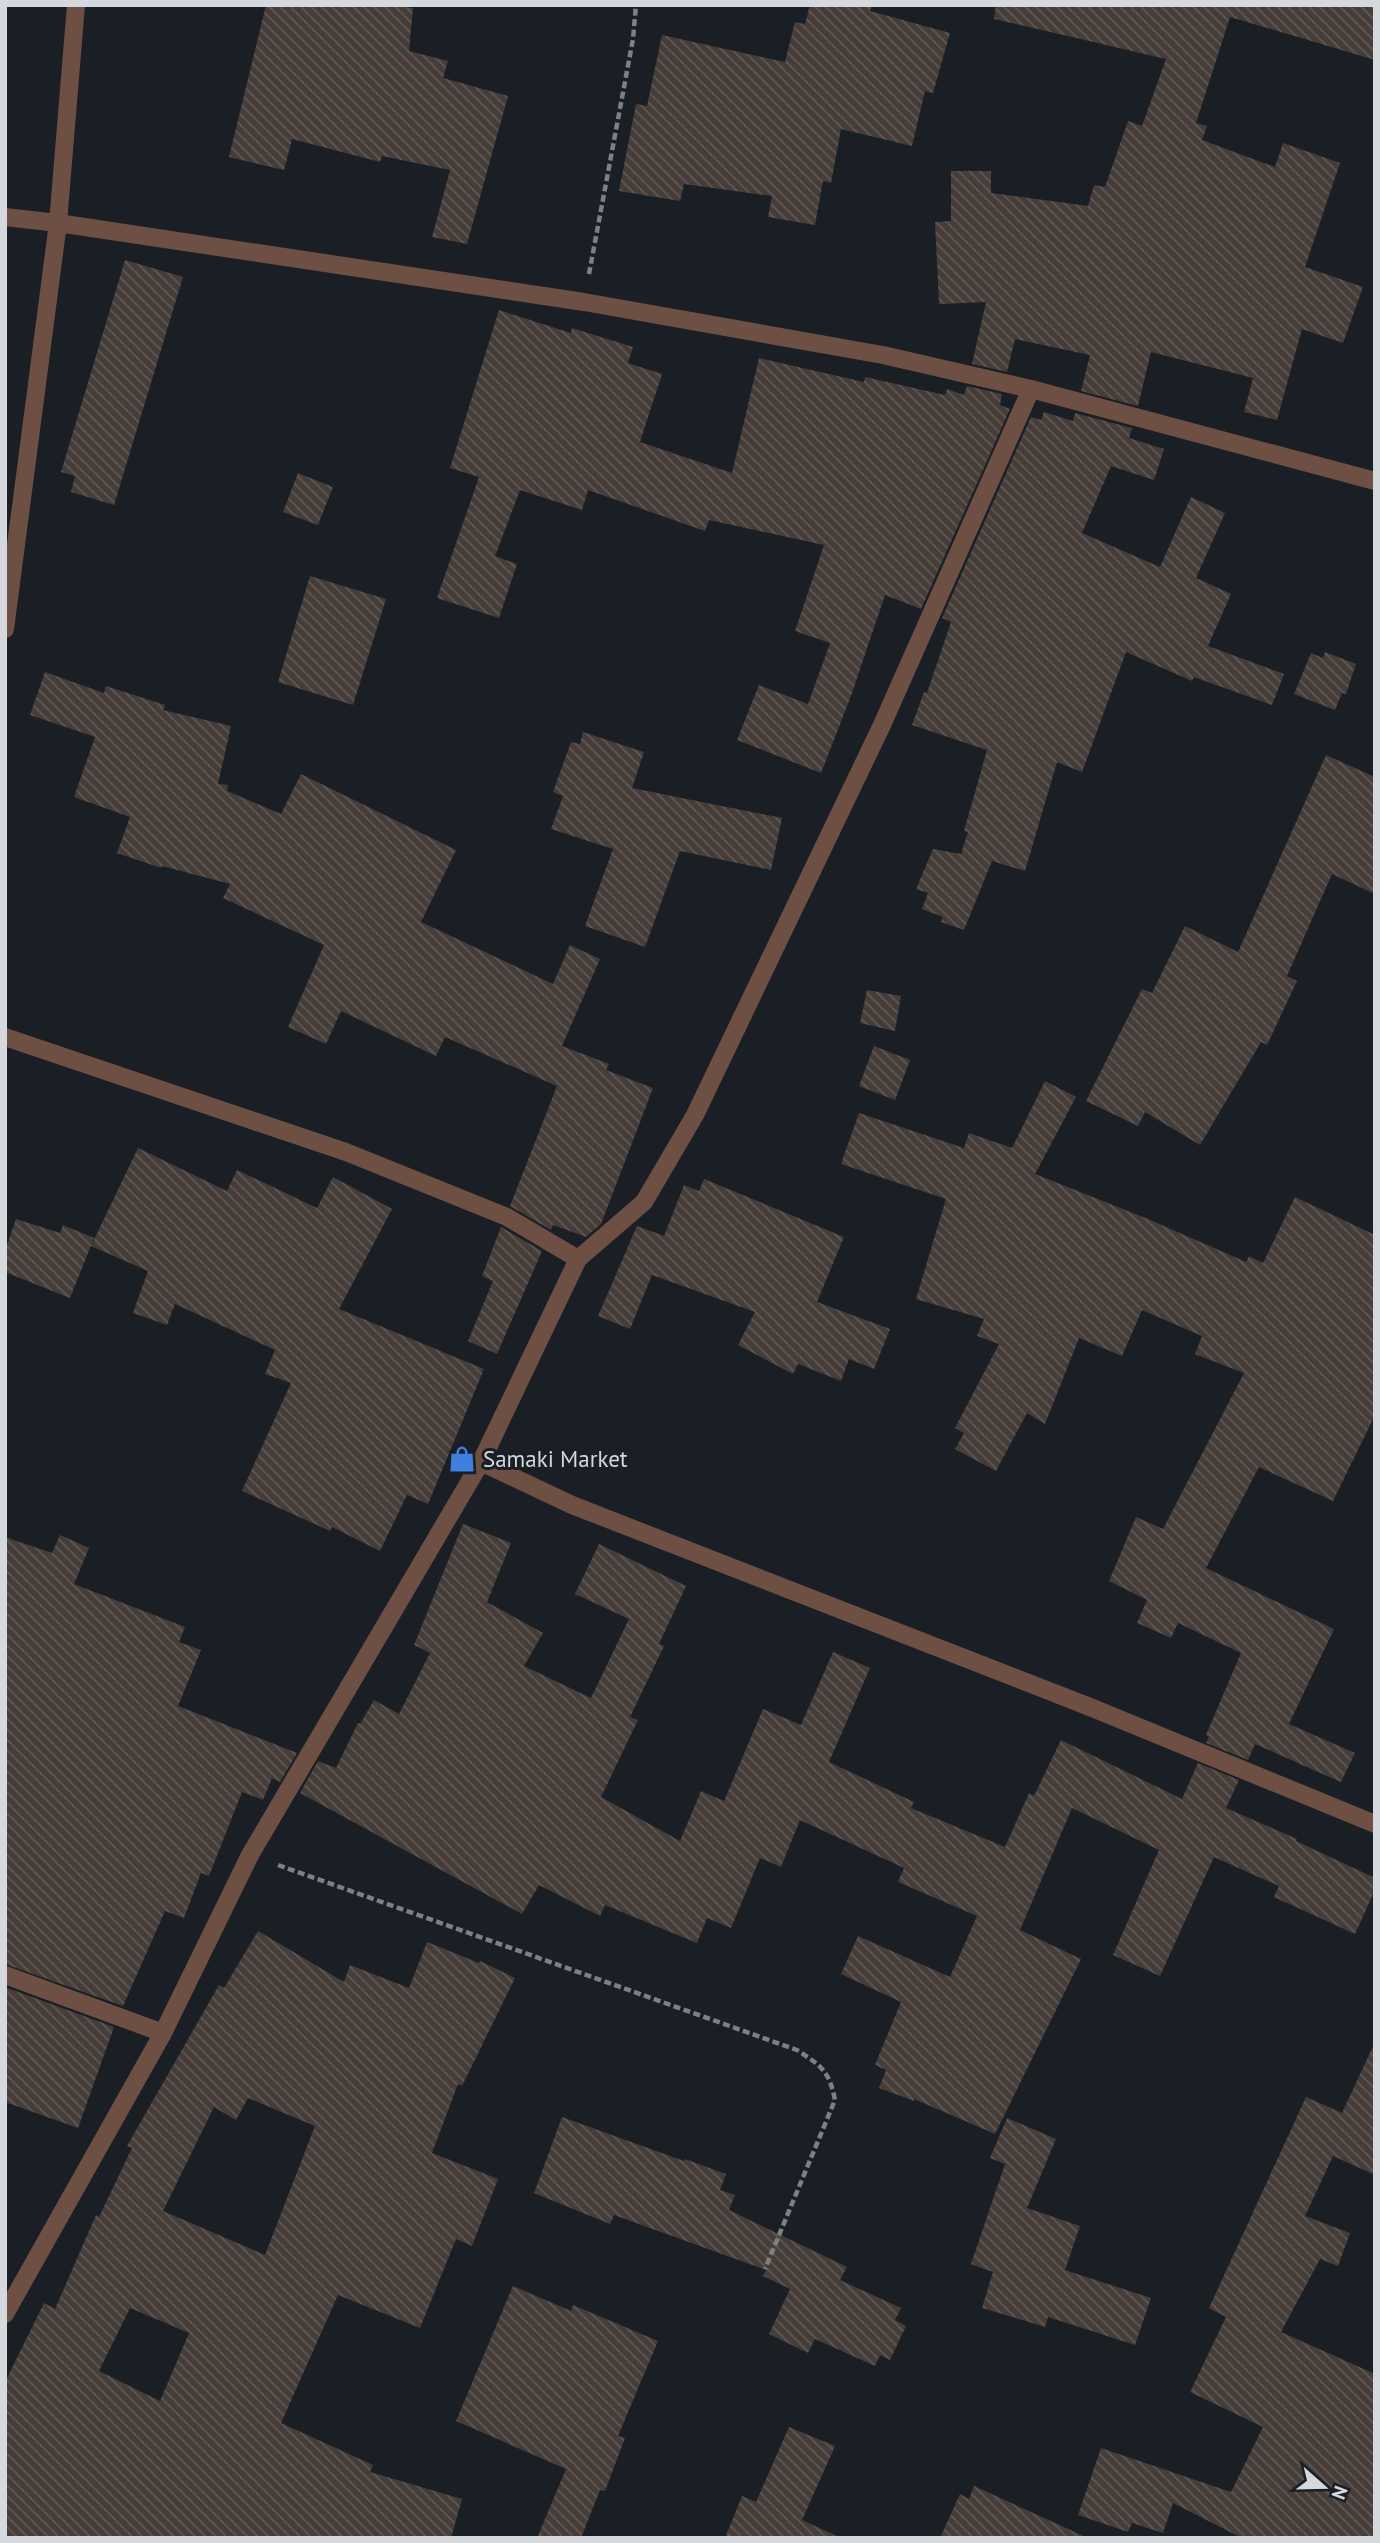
<svg xmlns="http://www.w3.org/2000/svg" width="1380" height="2543" viewBox="0 0 1380 2543" font-family="'PT Sans',sans-serif">
	<style>
		.building { fill: url(#building-back-hatch); fill-rule: evenodd }
		.lines { fill: none; stroke-linecap: round; stroke-linejoin: round }
		.path { stroke: #7c8186; stroke-width: 4.5; stroke-dasharray: 7 3.5; stroke-linecap: butt }
		.minor { stroke: #6e4f44; stroke-width: 18 }
		.labels { text-anchor: middle; stroke-width: 6; stroke-linejoin: round; paint-order: stroke }
		.poi-label { font-size: 23px; fill: #d5d9dd; stroke: #191f25; text-anchor: start }
	</style>
	<defs>
		<pattern id="building-back-hatch" width="6" height="6" patternUnits="userSpaceOnUse" patternTransform="scale(1.75)"><rect width="6" height="6" fill="#463d39"/><path d="M-1 5l2 2M0 0l6 6M5-1l2 2" fill="none" stroke="#605855"/></pattern>
	</defs>
	<rect width="100%" height="100%" fill="#191f25"/>
	<!-- building -->
	<path class="building" d="M266,5H387L413,8L409,51L448,61L443,78L508,96L467,244L432,237L450,170L382,156L380,162L292,139L284,170L229,157Z
		M810,5H872L870,11L950,33L933,93L925,91L912,146L841,129L831,183L823,181L815,225L768,217L772,196L684,184L680,201L619,191L636,104L647,106L662,35L785,62L795,22L805,24Z
		M996,5H1375V60L1230,17L1196,123L1207,126L1202,140L1275,167L1283,143L1340,163L1305,267L1363,287L1343,343L1302,329L1277,420L1244,412L1253,378L1151,352L1138,406L1081,391L1090,355L1015,339L1007,372L972,364L986,302L939,304L935,222L951,221V171H991V193L1088,206L1094,185L1105,187L1128,121L1142,126L1166,59L994,19Z
		M125,260L183,277L114,505L71,492L75,476L61,472Z
		M499,310L571,333L572,328L633,347L628,363L662,374L640,442L732,473L759,358L864,382L865,377L945,395L947,389L964,395L967,386L1002,394L1000,405L1010,409L921,609L885,595L851,696L821,773L737,740L759,685L808,704L830,643L795,631L824,545L709,520L705,531L588,490L582,510L520,490L495,556L517,564L499,618L437,598L479,477L450,468Z
		M1044,412L1073,421L1075,413L1132,428L1129,438L1164,449L1154,480L1111,466L1082,533L1160,567L1191,497L1225,513L1196,578L1231,594L1208,646L1284,674L1272,705L1194,677L1192,681L1126,652L1082,772L1057,762L1025,871L992,861L964,930L941,922L943,917L922,909L928,893L916,889L933,849L961,854L968,832L964,831L987,750L912,725L924,692L927,693L951,622L942,618L1031,417L1041,420Z
		M298,473L333,487L318,525L283,512Z
		M310,576L386,599L353,705L278,682Z
		M1325,652L1356,664L1346,694L1342,693L1335,710L1294,694L1311,653L1323,658Z
		M45,672L104,693L106,686L165,705L163,710L231,726L218,784L228,785L227,791L281,814L301,774L456,850L421,922L553,984L570,945L600,959L562,1046L609,1064L606,1070L653,1088L601,1224L586,1237L553,1225L551,1230L510,1206L557,1086L445,1037L436,1056L341,1011L326,1044L288,1027L324,945L223,898L230,884L162,866L161,868L117,853L130,817L74,797L95,737L30,715Z
		M583,732L644,752L632,788L782,818L771,870L680,851L645,947L585,926L613,849L551,829L563,796L553,792L571,742L580,744Z
		M1326,755L1375,777V894L1332,874L1287,976L1297,981L1267,1045L1261,1042L1200,1145L1145,1112L1138,1126L1086,1101L1142,989L1152,993L1185,926L1238,952Z
		M867,990L901,996L895,1031L860,1023Z
		M874,1046L910,1060L895,1100L859,1086Z
		M1045,1081L1076,1097L1035,1174L1148,1219L1246,1262L1249,1256L1263,1263L1295,1197L1375,1235V1415L1333,1501L1259,1467L1206,1568L1334,1629L1289,1724L1355,1753L1341,1782L1255,1744L1248,1760L1206,1743L1209,1737L1206,1735L1241,1653L1178,1623L1171,1638L1137,1623L1147,1600L1109,1581L1136,1517L1163,1529L1244,1373L1195,1354L1202,1336L1142,1310L1122,1356L1079,1338L1045,1424L1027,1413L996,1471L955,1449L964,1433L955,1428L999,1344L977,1336L984,1319L916,1299L946,1199L841,1164L859,1113L964,1148L969,1133L1012,1148Z
		M138,1148L227,1191L237,1170L317,1208L333,1177L392,1209L339,1309L484,1369L428,1504L407,1495L380,1551L332,1527L330,1531L242,1491L291,1383L265,1374L275,1350L175,1304L167,1325L133,1313L148,1271L91,1246Z
		M704,1179L844,1237L817,1302L890,1329L874,1369L849,1359L841,1381L798,1364L793,1374L738,1345L755,1312L652,1275L630,1329L598,1316L637,1226L664,1236L684,1185L699,1191Z
		M16,1219L60,1233L63,1225L94,1238L70,1298L5,1272V1251Z
		M501,1227L542,1251L497,1354L468,1341L493,1281L482,1276Z
		M463,1524L511,1543L487,1602L543,1633L524,1666L591,1698L629,1619L575,1594L599,1544L686,1586L659,1644L664,1646L630,1717L638,1720L601,1797L680,1841L701,1791L724,1801L763,1709L801,1725L833,1652L870,1668L829,1762L914,1802L911,1808L1005,1847L1029,1793L1034,1796L1061,1740L1182,1799L1198,1763L1239,1780L1226,1808L1297,1839L1296,1841L1375,1878V1890L1355,1934L1274,1897L1279,1886L1214,1857L1160,1976L1113,1955L1159,1850L1072,1808L1020,1930L1081,1959L995,2134L914,2099V2101L879,2088L886,2070L875,2065L901,2002L841,1974L858,1936L950,1977L977,1916L898,1882L904,1868L800,1820L781,1867L760,1858L731,1928L707,1918L697,1943L605,1905L600,1916L539,1885L522,1914L300,1793L318,1761L336,1768L358,1723L360,1724L374,1700L399,1714L430,1653L414,1645Z
		M60,1535L89,1548L74,1584L185,1627L179,1642L201,1650L178,1706L297,1753L280,1782L272,1778L263,1800L242,1792L209,1876L201,1873L184,1918L165,1911L123,2006L5,1964V1537L52,1553Z
		M258,1931L344,1982L350,1965L409,1988L427,1942L479,1963L480,1961L515,1978L462,2086L458,2084L432,2153L498,2179L472,2246L456,2239L420,2328L338,2295L281,2423L373,2465L370,2472L462,2499L451,2538H5V2382L44,2303L55,2309L96,2215L99,2217L132,2148L127,2146L219,1985L224,1988ZM248,2098L315,2126L265,2255L163,2211L214,2107L236,2120ZM130,2308L189,2333L160,2401L99,2371Z
		M5,1987L114,2027L78,2128L5,2102Z
		M1375,2042V2175L1333,2156L1305,2216L1350,2233L1338,2266L1320,2259L1281,2332L1375,2374V2538H1242L1173,2503L1163,2533L1132,2523L1128,2532L1078,2515L1101,2448L1231,2492L1263,2427L1190,2392L1226,2317L1209,2308L1306,2097L1342,2113Z
		M562,2117L684,2161L685,2159L726,2174L720,2190L735,2195L729,2210L847,2267L840,2280L901,2308L895,2320L906,2326L890,2360L880,2355L875,2366L815,2339L808,2353L769,2334L790,2289L763,2276L766,2270L614,2215L610,2224L534,2193Z
		M1007,2118L1056,2139L1027,2208L1080,2226L1065,2270L1151,2298L1135,2345L1048,2317L1045,2327L982,2308L993,2272L971,2264L1005,2164L990,2158Z
		M513,2286L571,2311L573,2305L658,2341L618,2436L625,2438L605,2491L600,2490L581,2538H537L566,2469L456,2421Z
		M789,2427L835,2446L802,2520L841,2538H725L742,2496L756,2502Z
		M974,2486L1088,2538H940L960,2494L969,2499Z"/>
	<g class="lines">
		<!-- path -->
		<path class="path" d="M589,274L633,39L636,5
			M278,1865L797,2050C821,2066 829,2070 835,2100L765,2269"/>
		<!-- minor -->
		<path class="minor" d="M5,217L58,223L584,302L883,355L1031,389L1375,481
			M5,629L58,223L76,5
			M5,1037L346,1152L507,1217L578,1259L644,1202L695,1115L882,725L1031,389
			M481,1462L578,1259
			M5,1975L163,2033
			M5,2314L163,2033L250,1855L481,1462L572,1505L1090,1707L1375,1824"/>
	</g>
	<!-- icons -->
	<defs>
		<g id="shop-bare" transform="scale(2.1)"><path d="M-5-2.5h2.3a2.7 3.5 0 0 1 5.4 0H5L5.5 6h-11ZM-1.5-2.5h3a1.5 2.3 0 0 0-3 0Z" fill="#3f7fe0" stroke="#191f25" stroke-width="2.5" paint-order="stroke"/></g>
	</defs>
	<g fill-rule="evenodd">
		<use href="#shop-bare" x="462" y="1459"/>
	</g>
	<g class="labels">
		<!-- poi labels -->
		<g class="poi-label">
			<text x="483" y="1467">Samaki Market</text>
		</g>
	</g>
	<!-- border -->
	<rect width="1380" height="2543" fill="none" stroke="#d5d9dd" stroke-width="14"/>
	<!-- north arrow -->
	<g transform="translate(1324 2487) rotate(110)" stroke="#191f25" stroke-width="5" paint-order="stroke">
	<path d="M0-5L12 26L0 18L-12 26Z" fill="#d5d9dd"/>
	<text y="-10" font-size="19" font-weight="bold" text-anchor="middle" fill="#d5d9dd">N</text>
	</g>
</svg>
